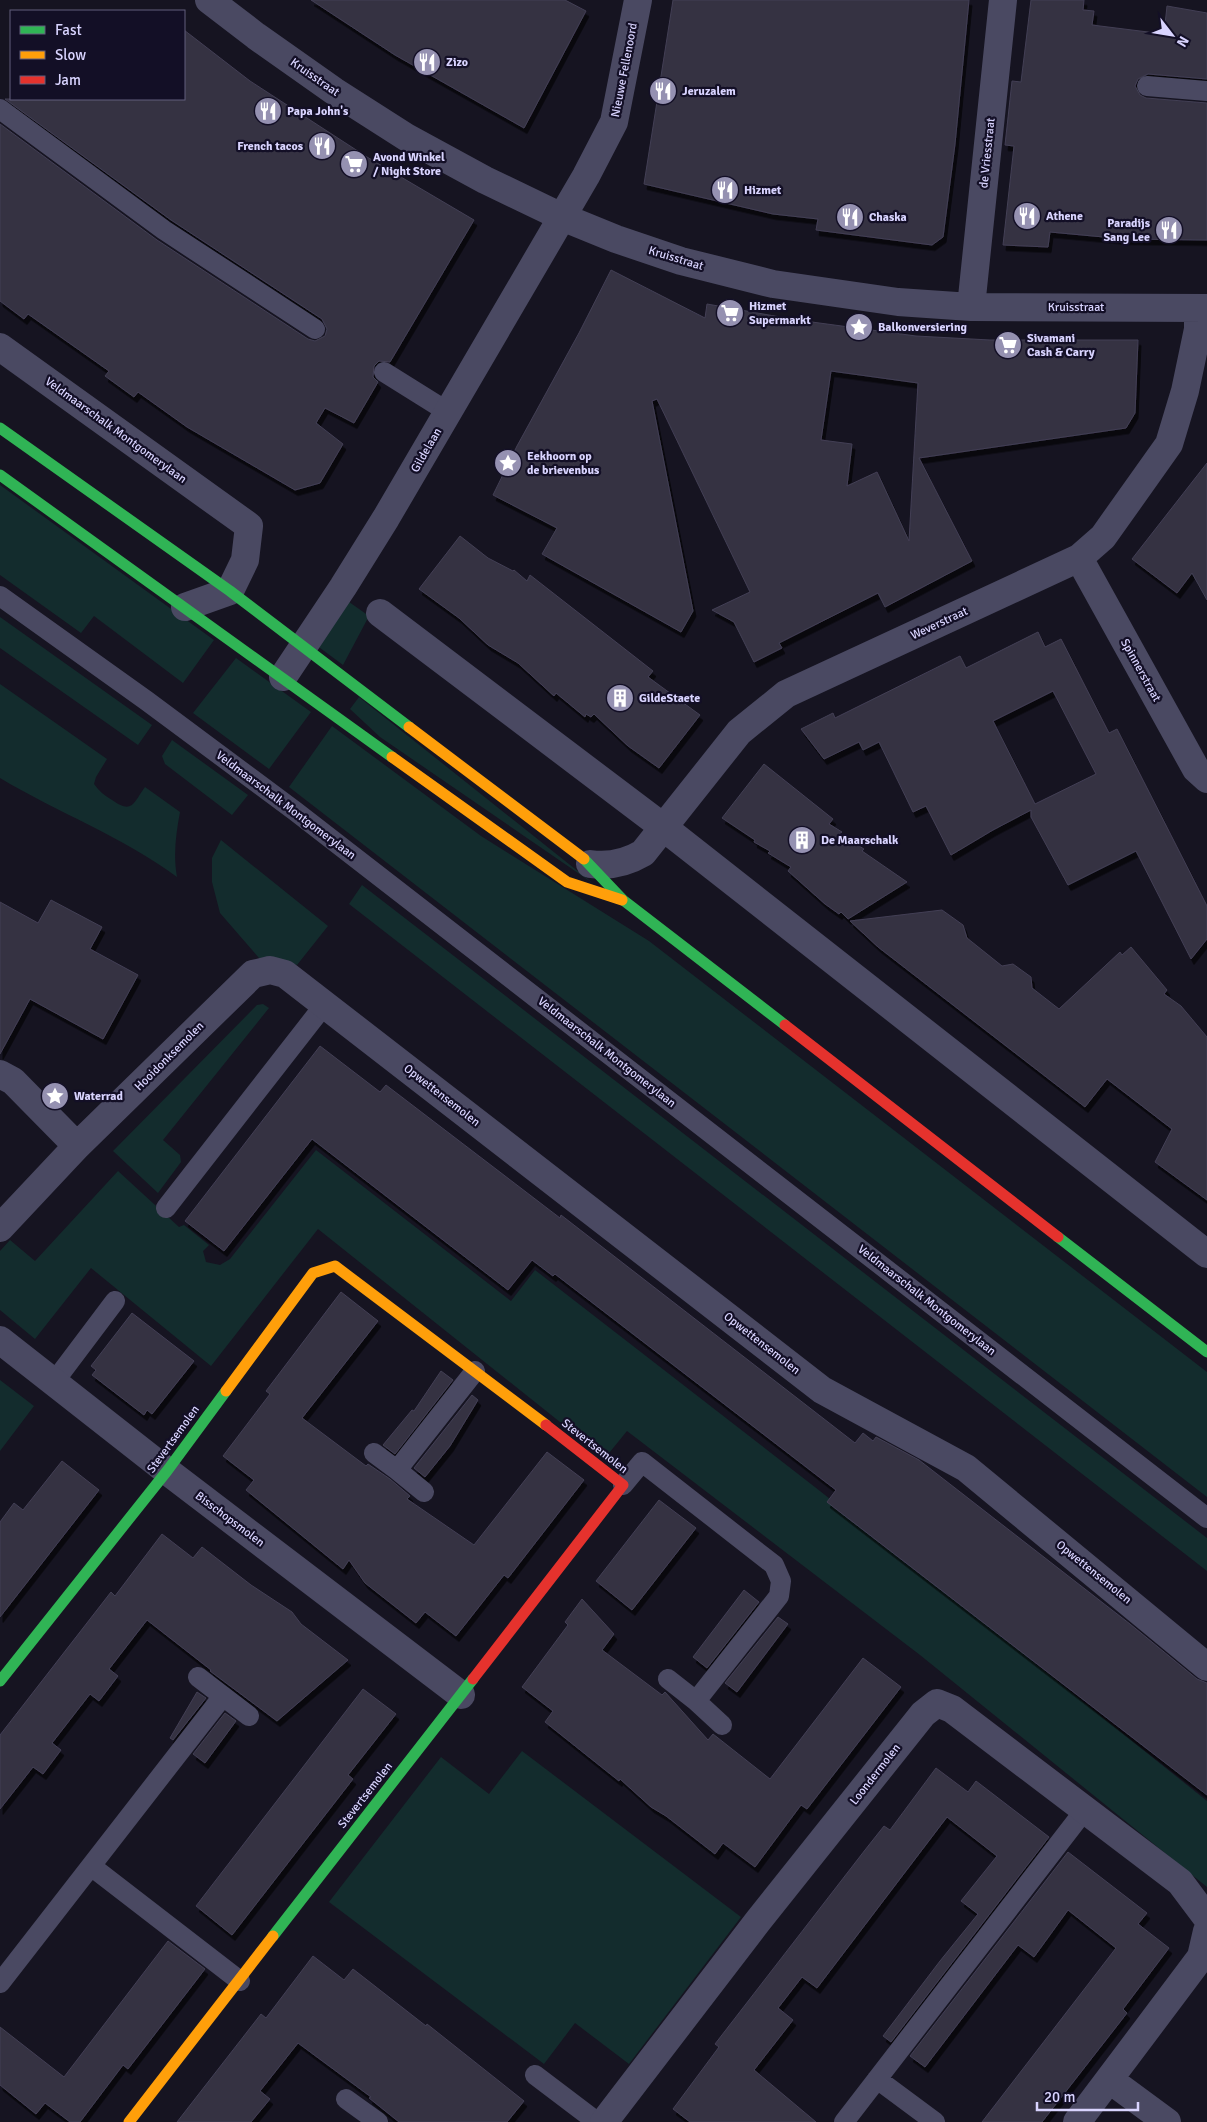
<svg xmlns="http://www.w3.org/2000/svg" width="1207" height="2122" viewBox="0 0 1207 2122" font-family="Signika,sans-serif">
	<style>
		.green { fill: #132c2d }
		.building { fill: #343243; stroke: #433f54; fill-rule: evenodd; filter: url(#shadow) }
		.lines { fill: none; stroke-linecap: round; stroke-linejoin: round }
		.lane { stroke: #4a4962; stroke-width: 20 }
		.street { stroke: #4a4962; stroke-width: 28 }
		.fast { stroke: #30b455; stroke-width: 11 }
		.slow { stroke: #ff9f0a; stroke-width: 11 }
		.jam { stroke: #e5322d; stroke-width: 11 }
		.labels { text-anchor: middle; stroke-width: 4.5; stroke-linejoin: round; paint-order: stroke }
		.poi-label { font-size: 12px; font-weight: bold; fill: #d9d4ff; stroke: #130f26; text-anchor: start }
		.street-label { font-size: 12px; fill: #d9d4ff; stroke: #130f26 }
	</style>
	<defs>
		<filter id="shadow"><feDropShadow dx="3" dy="5.5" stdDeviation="0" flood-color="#0009"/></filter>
	</defs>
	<rect width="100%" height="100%" fill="#161421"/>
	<!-- green -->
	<path class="green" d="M0,485L214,640L183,683L94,616L81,633L0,575Z
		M342,597L369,616L343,665L312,642Z
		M0,617L152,725L138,745L0,648Z
		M236,658L311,712L269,769L193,713Z
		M0,684L107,759L96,777L94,784C99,791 105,796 112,800C132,814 133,804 145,787L180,812C176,834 173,854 177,877C122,836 58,813 0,778Z
		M359,697L594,884L380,737L350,709Z
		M332,726L481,836L649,941L1207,1372V1497L289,787Z
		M172,740L248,795L232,815L165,764L162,756Z
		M221,840L328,926L297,965L280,960L259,958L220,913L212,882V858Z
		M362,885L1207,1538V1571L349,904Z
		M263,1004L269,1008L163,1140L180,1155L181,1162L158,1193L113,1151L257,1005Z
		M316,1150L511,1301L535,1270L820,1491L1207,1801V1887L920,1655L627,1431L605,1458L318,1229L211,1366L91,1268L35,1339L0,1310V1251L10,1240L35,1261L118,1171L179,1227L184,1225L209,1245L203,1251L206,1262L220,1265L230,1259Z
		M0,1380L34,1406L0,1451Z
		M522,1751L741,1917L629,2064L575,2023L544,2064L329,1902L441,1757L489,1794Z"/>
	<!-- building -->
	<path class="building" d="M311,0H565L586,11L524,128L395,55Z
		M673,0H969L955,144L943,237L932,245L816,230L818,219L773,214L644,184Z
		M1031,0H1084L1083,10L1094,11L1092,25L1164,34L1167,6L1207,13V79L1148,74L1138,79L1135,86L1140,95L1146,98L1207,103V240L1125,239L1050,232L1048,247L1003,245L1014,146L1005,145L1012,81L1021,82Z
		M184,30L250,81L367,157L474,220L390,362L379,361L374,366L373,377L378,382L354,423L325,408L316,423L343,444L320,483L295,490L187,427L138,392L134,397L105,376L109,371L28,314L24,319L0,301V124L157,240L308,339L315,341L325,336L327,329L322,319L171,220L5,99H184Z
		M611,270L705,318L707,304L797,320L916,336L990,340H1138L1135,413L1126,428L919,458L972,561L885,607L878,593L779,643L782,648L754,662L734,622L712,610L750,592L657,399L652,401L693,611L681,632L542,554L557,528L493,495L517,446L579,333ZM831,371L918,383L909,541L877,472L847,486L852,444L821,440Z
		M1207,463V600L1192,573L1177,593L1132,559Z
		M460,536L488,558L513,571L514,570L527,581L530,575L653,671L648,677L700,715L659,768L628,746L594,714L591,717L586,714L585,717L556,693L554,696L518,663L488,645L459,618L419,589Z
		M1038,632L1045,647L1061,639L1109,733L1117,729L1207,906V939L1191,959L1136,851L1068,885L1031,817V810L993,830L951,855L926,806L913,812L879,742L863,750L859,742L824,759L801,729L833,713L835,718L960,656L966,668ZM1053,691L1096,774L1035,804L993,721Z
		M764,764L833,819L829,824L842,832L839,834L864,849L862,851L907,882L848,919L841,912L839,914L825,904L788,871L791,867L768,853L770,851L754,842L755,840L722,818Z
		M51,900L102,927L90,949L138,975L103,1039L30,999L0,1054V902L38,923Z
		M942,910L963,925L967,938L1002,966L1013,964L1031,977L1032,988L1059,1009L1120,952L1122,955L1131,947L1167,990L1164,994L1181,1006L1207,1037V1200L1155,1162L1172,1129L1107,1079L1085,1107L878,947L850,921Z
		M320,1046L380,1092L386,1085L560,1218L561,1215L855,1443L863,1433L873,1441L876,1437L919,1460L1130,1624L1197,1679L1207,1683V1795L827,1502L836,1490L555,1274L553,1276L532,1260L508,1290L312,1139L224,1251L185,1221Z
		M341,1292L378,1321L302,1418L366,1466L368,1464L390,1479L410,1496L407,1499L474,1545L547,1452L584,1480L508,1578L504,1575L456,1636L425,1612L416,1623L365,1583L349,1560L343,1569L246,1490L254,1480L223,1456L270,1394L266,1391Z
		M132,1313L194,1361L152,1414L147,1410L144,1415L92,1375L96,1370L91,1366Z
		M441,1371L453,1380L395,1454L383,1445L412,1410L414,1411Z
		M472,1395L478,1400L450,1446L425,1477L414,1468Z
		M62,1461L99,1490L0,1617V1522L14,1503L23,1510Z
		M659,1500L696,1528L632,1610L596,1581Z
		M162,1534L193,1558L202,1547L251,1585L292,1612L301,1624L348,1660L277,1721L210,1671L211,1670L147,1620L109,1669L118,1676L99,1701L90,1694L52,1743L61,1750L43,1774L33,1767L0,1809V1735L111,1592L115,1596Z
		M744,1590L759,1602L707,1668L693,1657Z
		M582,1599L614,1634L602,1650L662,1695L665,1692L708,1740L713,1734L770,1779L863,1658L901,1687L807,1809L801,1805L755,1867L723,1843L715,1854L666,1816L651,1807L620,1779L619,1781L545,1722L553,1711L522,1687L568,1625L565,1622Z
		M778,1617L788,1624L737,1692L725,1683Z
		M363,1689L396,1714L348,1775L353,1779L232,1935L196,1906Z
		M197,1692L206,1698L173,1740L170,1738Z
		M225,1713L236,1721L205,1763L193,1754Z
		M936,1768L968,1792L976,1781L1049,1837L891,2042L883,2036L940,1961L978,1914L961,1901L997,1856L947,1817L817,1988L802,1977L778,2008L793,2020L754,2070L816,2122H690L673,2109L719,2047L715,2044L865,1850L884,1826L890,1830Z
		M1068,1852L1147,1913L1138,1924L1169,1948L1123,2009L1127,2013L1042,2122H982L1116,1948L1068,1910L1034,1957L1018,1945L925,2067L910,2056Z
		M168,1941L205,1969L128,2069L123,2065L80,2122H70L45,2103L36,2114L0,2085V2027L64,2077Z
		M313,1956L344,1980L353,1969L426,2026L427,2024L524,2101L507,2122H399L369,2098L371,2097L298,2043L260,2091L270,2099L251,2122H177L261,2014L266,2018Z"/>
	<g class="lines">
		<!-- lane -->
		<path class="lane" d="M1147,86L1207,91
			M0,109L164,230L315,329
			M384,372L448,412
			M0,596L147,701L295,811L1207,1518
			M166,1208L325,1004
			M54,1382L115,1301
			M374,1453L397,1470
			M623,1485L642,1462L774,1565L781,1581L779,1596L696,1701L722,1725
			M424,1492L397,1470L475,1371
			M198,1677L249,1716
			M668,1679L696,1701
			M91,1866L240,1981
			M0,1983L223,1696
			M535,2075L597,2122
			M877,2079L935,2122
			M346,2099L378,2122
			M844,2122L1084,1811"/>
		<!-- street -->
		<path class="street" d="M209,0L256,36L334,91L406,137L485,180L562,217L616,239L681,261L773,284L898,302L971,307L1207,308
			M971,307L1003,0
			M0,347L249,526L245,560L230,591L185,607
			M1079,558L1196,769L1207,779
			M380,613L663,827L1207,1254
			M283,677L343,587L386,518L586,176L614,122L638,0
			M590,864C610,867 626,863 643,853L739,732L786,694L1079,558L1103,537L1169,444L1185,391L1198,329V308
			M0,1074L13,1081L77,1146
			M0,1228L77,1146L253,974L270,970L285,974L822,1390L966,1468L1207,1667
			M0,1340L167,1471L461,1695
			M1110,2080L1167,2122
			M604,2122L758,1921L923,1714L937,1703L952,1709L1180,1882L1207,1918
			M1077,2122L1201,1957L1207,1931"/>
		<!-- fast -->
		<path class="fast" d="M0,428L230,591L409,727
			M0,475L392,757
			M584,859L623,900L785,1025
			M1058,1237L1207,1352
			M0,1681L167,1471L226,1391
			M273,1936L473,1679"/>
		<!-- slow -->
		<path class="slow" d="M409,727L584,859
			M392,757L567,882L622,900
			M226,1391L313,1273L335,1266L546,1425
			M129,2122L273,1936"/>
		<!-- jam -->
		<path class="jam" d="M785,1025L1058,1237
			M473,1679L623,1485L546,1425"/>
	</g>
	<!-- icons -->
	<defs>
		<g id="restaurant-disc" transform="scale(1.4375)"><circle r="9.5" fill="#9591b1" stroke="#130f26"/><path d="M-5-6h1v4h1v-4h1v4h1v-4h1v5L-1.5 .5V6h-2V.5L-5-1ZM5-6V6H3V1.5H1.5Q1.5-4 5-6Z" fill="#fff"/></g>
		<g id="supermarket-disc" transform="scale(1.4375)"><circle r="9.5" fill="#9591b1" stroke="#130f26"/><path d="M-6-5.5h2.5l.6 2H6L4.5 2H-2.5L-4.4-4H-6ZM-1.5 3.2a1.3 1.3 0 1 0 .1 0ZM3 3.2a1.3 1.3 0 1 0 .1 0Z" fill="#fff"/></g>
		<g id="sight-disc" transform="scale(1.4375)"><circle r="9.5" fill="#9591b1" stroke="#130f26"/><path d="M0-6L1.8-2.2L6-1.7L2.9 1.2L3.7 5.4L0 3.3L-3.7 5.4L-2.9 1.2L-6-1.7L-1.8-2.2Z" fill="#fff"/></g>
		<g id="building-disc" transform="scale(1.4375)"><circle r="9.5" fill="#9591b1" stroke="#130f26"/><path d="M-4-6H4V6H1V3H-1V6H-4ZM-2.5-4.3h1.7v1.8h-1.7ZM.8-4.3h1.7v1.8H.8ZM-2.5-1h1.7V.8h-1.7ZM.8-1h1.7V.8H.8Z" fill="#fff"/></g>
	</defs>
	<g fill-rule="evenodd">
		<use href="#restaurant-disc" x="427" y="62"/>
		<use href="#restaurant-disc" x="663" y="91"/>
		<use href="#restaurant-disc" x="268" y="111"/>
		<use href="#restaurant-disc" x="322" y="146"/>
		<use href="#supermarket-disc" x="354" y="164"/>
		<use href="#restaurant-disc" x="725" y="190"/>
		<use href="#restaurant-disc" x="1027" y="216"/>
		<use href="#restaurant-disc" x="850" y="217"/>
		<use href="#restaurant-disc" x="1169" y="230"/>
		<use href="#supermarket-disc" x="730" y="313"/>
		<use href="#sight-disc" x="859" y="327"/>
		<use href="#supermarket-disc" x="1008" y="345"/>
		<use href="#sight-disc" x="508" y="463"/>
		<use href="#building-disc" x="620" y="698"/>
		<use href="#building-disc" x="802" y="840"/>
		<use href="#sight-disc" x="55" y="1096"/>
	</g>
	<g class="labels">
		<!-- poi labels -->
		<g class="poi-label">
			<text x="446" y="66">Zizo</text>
			<text x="682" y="95">Jeruzalem</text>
			<text x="287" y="115">Papa John's</text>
			<text x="303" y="150" text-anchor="end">French tacos</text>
			<text x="373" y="161">Avond Winkel<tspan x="373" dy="14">/ Night Store</tspan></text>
			<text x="744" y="194">Hizmet</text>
			<text x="1046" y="220">Athene</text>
			<text x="869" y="221">Chaska</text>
			<text x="1150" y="227" text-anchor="end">Paradijs<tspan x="1150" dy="14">Sang Lee</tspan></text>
			<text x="749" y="310">Hizmet<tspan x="749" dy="14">Supermarkt</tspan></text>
			<text x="878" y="331">Balkonversiering</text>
			<text x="1027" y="342">Sivamani<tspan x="1027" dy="14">Cash &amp; Carry</tspan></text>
			<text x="527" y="460">Eekhoorn op<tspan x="527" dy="14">de brievenbus</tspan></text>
			<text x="639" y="702">GildeStaete</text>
			<text x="821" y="844">De Maarschalk</text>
			<text x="74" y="1100">Waterrad</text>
		</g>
		<!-- street labels -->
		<g class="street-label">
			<text transform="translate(624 70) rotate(-79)" y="4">Nieuwe Fellenoord</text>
			<text transform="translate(315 77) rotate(35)" y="4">Kruisstraat</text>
			<text transform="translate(987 153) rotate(-84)" y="4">de Vriesstraat</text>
			<text transform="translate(676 258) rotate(17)" y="4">Kruisstraat</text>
			<text x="1076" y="311">Kruisstraat</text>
			<text transform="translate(116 430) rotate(36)" y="4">Veldmaarschalk Montgomerylaan</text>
			<text transform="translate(426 450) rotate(-60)" y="4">Gildelaan</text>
			<text transform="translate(939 623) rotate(-25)" y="4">Weverstraat</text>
			<text transform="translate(1141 670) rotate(61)" y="4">Spinnerstraat</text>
			<text transform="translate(286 805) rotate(37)" y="4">Veldmaarschalk Montgomerylaan</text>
			<text transform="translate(607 1052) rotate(38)" y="4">Veldmaarschalk Montgomerylaan</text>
			<text transform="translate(169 1056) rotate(-45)" y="4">Hooidonksemolen</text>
			<text transform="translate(442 1095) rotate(38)" y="4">Opwettensemolen</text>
			<text transform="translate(927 1300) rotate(38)" y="4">Veldmaarschalk Montgomerylaan</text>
			<text transform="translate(762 1343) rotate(38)" y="4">Opwettensemolen</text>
			<text transform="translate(173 1439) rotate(-54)" y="4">Stevertsemolen</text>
			<text transform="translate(595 1446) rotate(38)" y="4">Stevertsemolen</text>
			<text transform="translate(230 1519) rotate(37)" y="4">Bisschopsmolen</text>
			<text transform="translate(1094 1572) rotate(39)" y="4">Opwettensemolen</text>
			<text transform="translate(875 1774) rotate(-52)" y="4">Loondermolen</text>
			<text transform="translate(365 1795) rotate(-52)" y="4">Stevertsemolen</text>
		</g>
	</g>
	<!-- legend -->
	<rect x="10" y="10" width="175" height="90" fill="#130f26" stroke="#625e7d"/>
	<rect x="20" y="26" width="25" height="8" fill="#30b455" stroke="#625e7d"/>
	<text x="55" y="35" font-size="15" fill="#d9d4ff">Fast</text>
	<rect x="20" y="51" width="25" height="8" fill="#ff9f0a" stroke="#625e7d"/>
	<text x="55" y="60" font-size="15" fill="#d9d4ff">Slow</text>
	<rect x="20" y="76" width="25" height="8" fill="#e5322d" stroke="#625e7d"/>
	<text x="55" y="85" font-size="15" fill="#d9d4ff">Jam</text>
	<!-- north arrow -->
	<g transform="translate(1172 35) rotate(121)" stroke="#130f26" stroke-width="4" paint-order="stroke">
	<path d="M0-4L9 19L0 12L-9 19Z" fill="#d9d4ff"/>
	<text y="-8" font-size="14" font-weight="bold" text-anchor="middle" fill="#d9d4ff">N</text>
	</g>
	<!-- scale -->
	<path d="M1037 2102v8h101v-8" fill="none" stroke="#d9d4ff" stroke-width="2.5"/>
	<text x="1044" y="2102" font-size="15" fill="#d9d4ff" stroke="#130f26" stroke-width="4" paint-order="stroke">20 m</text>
</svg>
